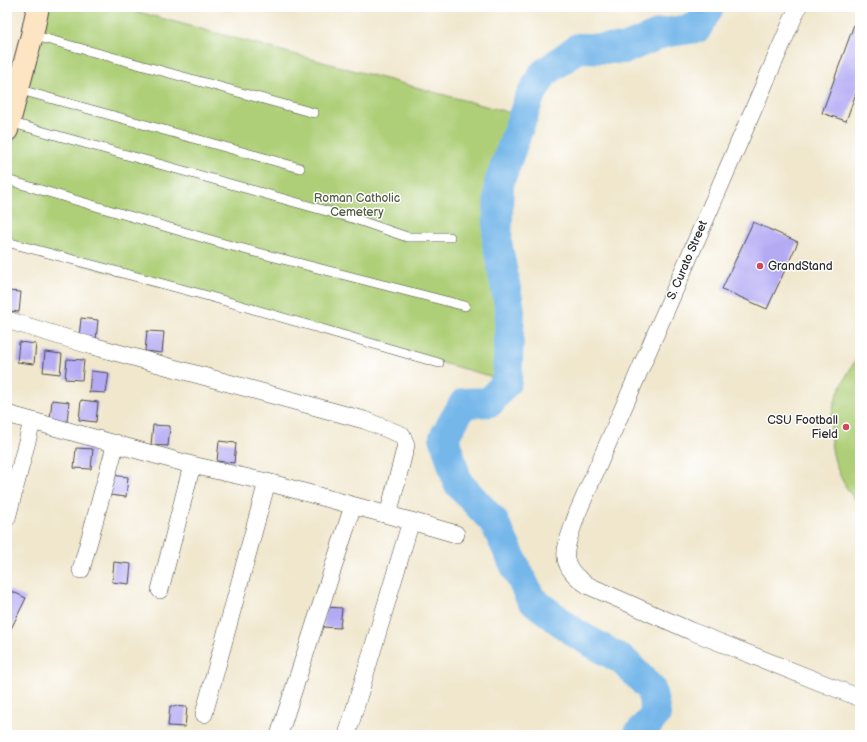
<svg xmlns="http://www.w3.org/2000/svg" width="867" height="742" viewBox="0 0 867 742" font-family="'Balsamiq Sans',sans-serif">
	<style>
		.green { fill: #aecf77; stroke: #6c7d51 }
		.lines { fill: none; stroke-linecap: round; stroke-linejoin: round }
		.river { stroke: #76b7ea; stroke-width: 30 }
		.building { fill: #b4aaf4 }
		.lane-casing { stroke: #494743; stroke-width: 10 }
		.street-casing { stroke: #494743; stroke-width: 18 }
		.secondary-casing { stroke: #494743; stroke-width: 24 }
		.lane { stroke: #fff; stroke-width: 9 }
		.street { stroke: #fff; stroke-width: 17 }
		.secondary { stroke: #fde5c4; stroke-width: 22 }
		.poi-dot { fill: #d1495b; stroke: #fff; stroke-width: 1.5 }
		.labels { text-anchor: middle; stroke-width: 3; stroke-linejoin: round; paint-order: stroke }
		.park-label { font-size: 12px; fill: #525c42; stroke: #fff }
		.street-label { font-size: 12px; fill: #2b2b2b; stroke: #fff }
		.poi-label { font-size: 12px; fill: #2b2b2b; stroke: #fff; text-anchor: start }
	</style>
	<rect width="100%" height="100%" fill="#fff"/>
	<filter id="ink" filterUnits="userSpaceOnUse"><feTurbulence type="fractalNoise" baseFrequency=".025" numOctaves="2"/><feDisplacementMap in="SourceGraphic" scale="8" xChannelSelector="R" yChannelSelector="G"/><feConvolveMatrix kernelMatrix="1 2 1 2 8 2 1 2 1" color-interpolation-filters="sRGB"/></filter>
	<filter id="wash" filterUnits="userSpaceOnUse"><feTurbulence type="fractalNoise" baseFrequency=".012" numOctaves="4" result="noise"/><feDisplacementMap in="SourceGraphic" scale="16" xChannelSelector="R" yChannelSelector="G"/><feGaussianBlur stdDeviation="0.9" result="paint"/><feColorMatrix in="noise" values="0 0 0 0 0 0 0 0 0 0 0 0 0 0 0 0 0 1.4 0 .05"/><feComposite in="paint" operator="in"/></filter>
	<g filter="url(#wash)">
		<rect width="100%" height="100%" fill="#f0e7cd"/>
		<!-- green -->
		<path class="green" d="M48,7H120L522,116L489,182L488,246L507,314L501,379L7,244V167Z
			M860,352V505C834,479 823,434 836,399C841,383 852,367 860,352Z"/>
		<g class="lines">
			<!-- river -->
			<path class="river" d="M638,735L656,714L651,689L624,661L575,633L531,599L494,522L458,483L444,437L464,403L490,402L507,381L510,310L497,242L499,183L529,99L543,74L578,48L624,49L663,33L697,28L709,7"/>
		</g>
		<g id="blocks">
			<!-- building -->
			<path class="building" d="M860,8V82L846,121L822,113Z
				M753,222L798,242L767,309L722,289Z
				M7,291L21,292L19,312L7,311Z
				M81,318L98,320L96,340L79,338Z
				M147,331L164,332L162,353L145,351Z
				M19,342L36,344L34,364L17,362Z
				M45,352L62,354L60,374L43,372Z
				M67,359L84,360L82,380L65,379Z
				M91,371L109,373L106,393L89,392Z
				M52,400L69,402L67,422L50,420Z
				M81,400L98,402L96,422L79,420Z
				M153,425L170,426L168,446L151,445Z
				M219,441L236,443L234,463L217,461Z
				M76,448L93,449L91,469L74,468Z
				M111,475L128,477L126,497L109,495Z
				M114,562L131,564L129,584L112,582Z
				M7,589L26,598L8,635L7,634Z
				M325,607L342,608L340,628L323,627Z
				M170,706L187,707L185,727L168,726Z"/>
		</g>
	</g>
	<g filter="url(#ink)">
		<use href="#blocks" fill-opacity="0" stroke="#494743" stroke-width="1"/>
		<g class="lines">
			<!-- lane casing -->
			<g class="lane-casing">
				<path id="lane" d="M32,35L314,113
					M17,89L300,168
					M9,122L355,219L407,237H450
					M7,180L228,245L465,306
					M7,242L208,296L439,363"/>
			</g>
			<!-- street casing -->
			<g class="street-casing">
				<path id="street" d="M798,7L577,514C566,548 554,564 589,586L691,631L860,698
					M7,320L89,345L364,420L402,435L406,445L388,515L267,482L192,465L7,414
					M7,518L32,422
					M411,521L456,534
					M81,570L116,443
					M160,590L192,465
					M204,714L267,482
					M279,735L353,506
					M347,735L411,521L388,515"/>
			</g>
			<!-- secondary casing -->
			<g class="secondary-casing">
				<path id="secondary" d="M7,130L32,35L38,7"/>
			</g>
			<!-- lane -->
			<use href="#lane" class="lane"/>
			<!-- street -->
			<use href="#street" class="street"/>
			<!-- secondary -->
			<use href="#secondary" class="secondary"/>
		</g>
	</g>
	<!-- markers -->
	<g class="poi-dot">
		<circle cx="760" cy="266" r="4"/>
		<circle cx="846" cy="427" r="4"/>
	</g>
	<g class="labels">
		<!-- park labels -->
		<g class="park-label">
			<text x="357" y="202">Roman Catholic<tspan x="357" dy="14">Cemetery</tspan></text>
		</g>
		<!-- street labels -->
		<g class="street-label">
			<text transform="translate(687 260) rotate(-67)" y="4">S. Curato Street</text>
		</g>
		<!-- poi labels -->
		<g class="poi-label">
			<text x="768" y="270">GrandStand</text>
			<text x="838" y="424" text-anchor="end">CSU Football<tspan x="838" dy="14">Field</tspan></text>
		</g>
	</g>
	<!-- margin -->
	<rect width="867" height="742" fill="none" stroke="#fff" stroke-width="24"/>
</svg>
